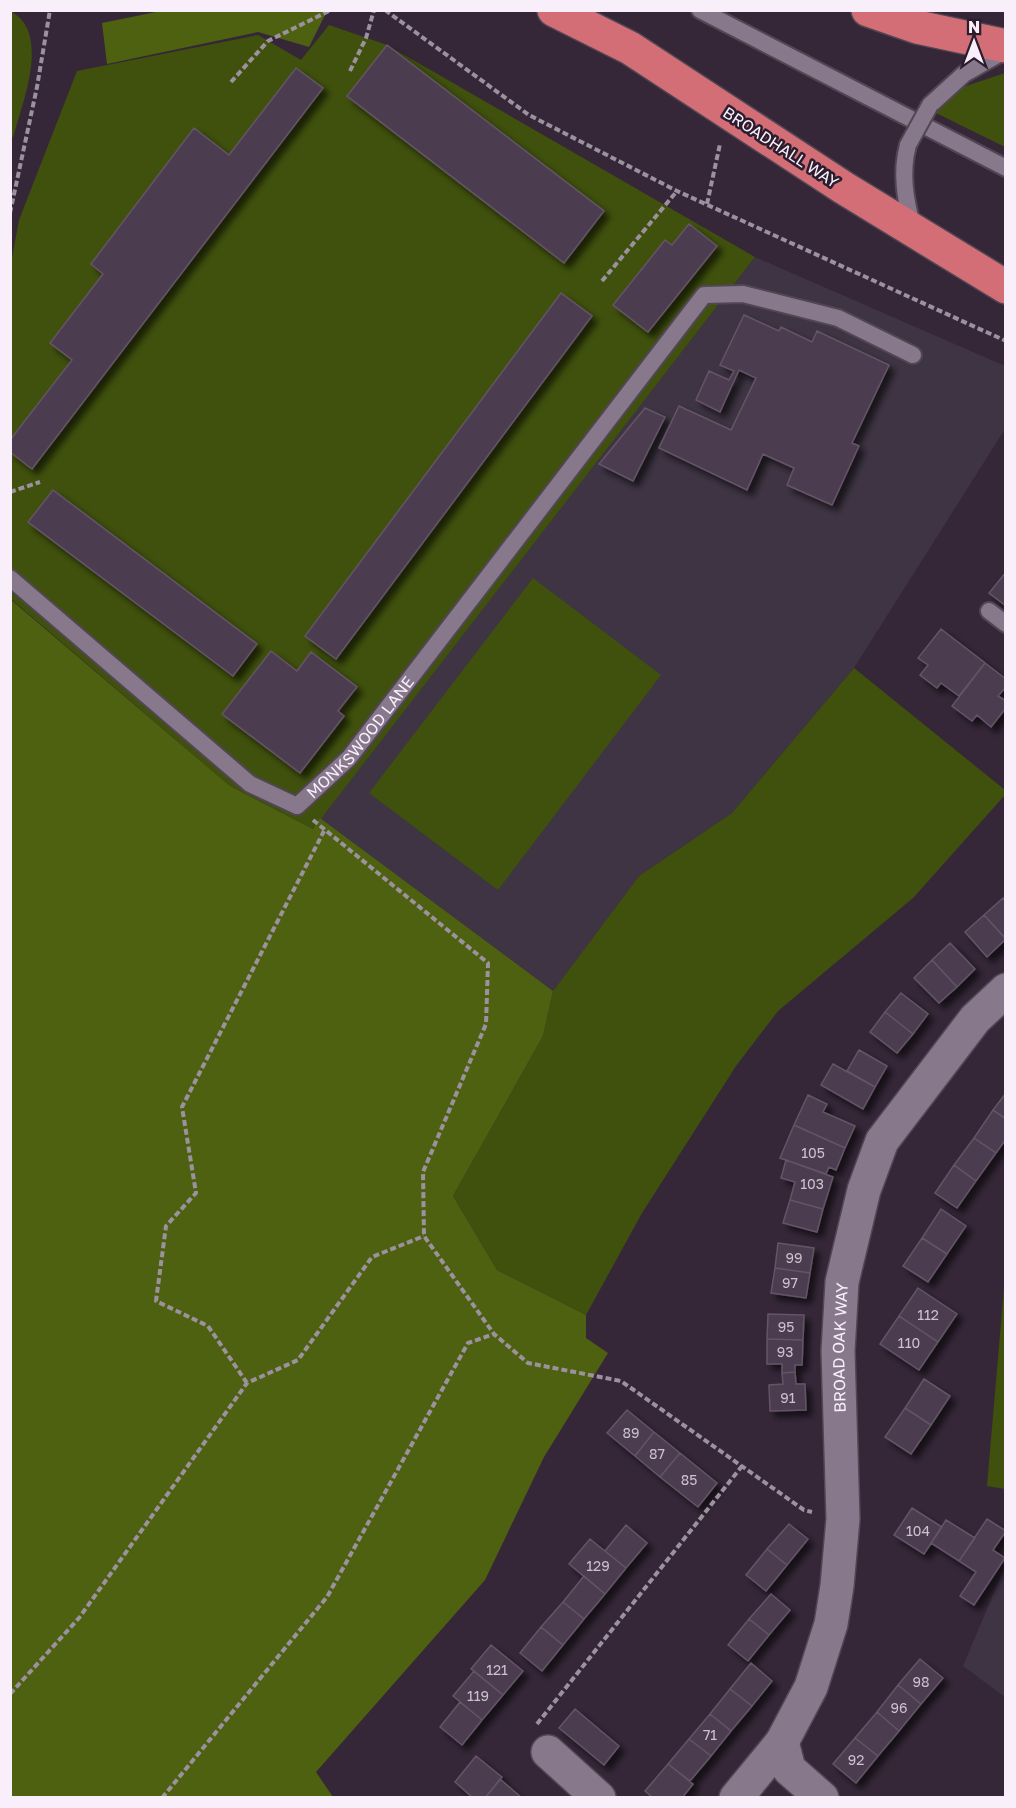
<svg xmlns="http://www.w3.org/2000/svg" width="1016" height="1808" viewBox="0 0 1016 1808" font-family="'Golos Text',sans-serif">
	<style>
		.education { fill: #3e3443 }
		.green { fill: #40510d }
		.forest { fill: #4e6110 }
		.building { fill: #4c3d4f; stroke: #645467; stroke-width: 1.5; filter: url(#shadow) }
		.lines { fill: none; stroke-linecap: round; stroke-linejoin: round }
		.service-casing { stroke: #514654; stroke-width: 20 }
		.minor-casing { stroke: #514654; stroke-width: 36 }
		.trunk-casing { stroke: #514654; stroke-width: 36 }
		.path { stroke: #9c919f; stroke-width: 4; stroke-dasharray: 6 3; stroke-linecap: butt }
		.service { stroke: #88788c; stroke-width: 16 }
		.minor { stroke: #88788c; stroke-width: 33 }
		.trunk { stroke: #d36e77; stroke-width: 33 }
		.service-bridge-casing { stroke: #514654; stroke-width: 20; stroke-linecap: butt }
		.service-bridge { stroke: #88788c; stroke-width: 16 }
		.labels { text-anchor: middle; stroke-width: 5; stroke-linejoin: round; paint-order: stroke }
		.number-label { font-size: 14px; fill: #cec2d0 }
		.street-label { font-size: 16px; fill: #f9effb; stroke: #2b1d2e }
	</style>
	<defs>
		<filter id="shadow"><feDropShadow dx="5.5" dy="5.5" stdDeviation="3" flood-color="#0009"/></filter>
	</defs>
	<rect width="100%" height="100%" fill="#352738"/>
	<!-- education -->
	<path class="education" d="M755,257L1005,366V429L854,668L732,813L639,876L553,991L320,818Z
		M1005,1566V1697L963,1666Z"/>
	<!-- green -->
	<path class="green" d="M10,11C52,32 22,103 13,138L10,132Z
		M329,25L387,45L755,257L313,829L230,786L11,599V263L19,220L77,71L258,35L301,60Z
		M1005,73V147L936,113L960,88Z
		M533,578L661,675L498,890L369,793Z
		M854,668L1005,790V795L913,898L778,1011L736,1066L642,1213L586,1315L497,1270L453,1196L543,1036L553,991L639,876L732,813Z
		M1005,1276V1489L987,1486Z"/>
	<!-- forest -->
	<path class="forest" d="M161,11V10L327,11L309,47L258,32L107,64L102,23Z
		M10,599L230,786L313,829L320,818L553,991L543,1036L453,1196L497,1270L586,1315V1338L608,1353L544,1457L485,1580L316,1772L333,1797H11Z"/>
	<!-- building -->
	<path class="building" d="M387,45L604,211L564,263L347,96Z
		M296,68L323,88L32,469L10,452V440L72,360L50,343L103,274L91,264L194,128L229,155Z
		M689,224L717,246L648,332L613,305L665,240L672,245Z
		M561,293L592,316L336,659L305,636Z
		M744,315L779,331L781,327L812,342L817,331L889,365L852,443L859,446L832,505L787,485L794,468L763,454L747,490L659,448L679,406L731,430L756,378L739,370L720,412L696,400L709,371L729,380L734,371L720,365Z
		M645,408L665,417L633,481L599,464Z
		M53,490L257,644L233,676L28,522Z
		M1006,572V606L989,593Z
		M941,629L985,663L959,696L941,683L937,688L920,675L928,665L918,658Z
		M271,651L297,671L311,652L357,687L338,711L344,716L300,773L222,714Z
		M985,663L1006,679V687L998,696L1006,701V708L991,727L977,715L972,721L952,706Z
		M1003,898L1006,902V939L984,915Z
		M984,915L1006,939L987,957L965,932Z
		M950,943L975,969L957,987L932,960Z
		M932,960L957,987L939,1003L914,978Z
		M901,993L928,1014L913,1034L885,1012Z
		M885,1012L913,1034L897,1053L870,1032Z
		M859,1050L887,1066L875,1087L847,1071Z
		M833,1064L875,1087L863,1109L821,1085Z
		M1006,1093V1119L993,1110Z
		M808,1095L827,1104L823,1112L855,1126L845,1148L794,1125Z
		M993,1110L1006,1119V1139L996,1153L974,1138Z
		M794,1125L845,1148L836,1170L829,1167L826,1174L780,1158Z
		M974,1138L996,1153L976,1181L954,1165Z
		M786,1160L833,1177L823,1209L790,1200L795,1182L781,1178Z
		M954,1165L976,1181L957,1208L935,1193Z
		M790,1200L823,1209L817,1232L783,1223Z
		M941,1209L966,1226L947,1254L922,1238Z
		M922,1238L947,1254L928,1282L903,1266Z
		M778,1243L814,1248L810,1273L775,1268Z
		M775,1268L810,1273L806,1298L771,1293Z
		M918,1288L957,1314L938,1342L899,1316Z
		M768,1314L804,1315L803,1340L767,1339Z
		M899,1316L938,1342L919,1370L880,1344Z
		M767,1339L803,1340L802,1365H795V1372L782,1373V1364H767Z
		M795,1372L796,1384H805L806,1410L770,1411L769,1385L783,1384L782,1373Z
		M924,1379L950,1396L931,1425L905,1408Z
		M905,1408L931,1425L911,1454L885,1437Z
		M627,1410L654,1432L635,1456L607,1433Z
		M654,1432L680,1453L660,1477L635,1456Z
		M680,1453L717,1483L698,1507L660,1477Z
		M912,1508L942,1527L924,1554L894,1535Z
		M987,1519L1006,1531L993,1550L1005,1558L974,1605L960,1596L976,1572L959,1561Z
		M946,1520L975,1538L959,1561L931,1543Z
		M789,1524L808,1539L787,1565L767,1549Z
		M626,1525L647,1543L626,1568L605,1551Z
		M590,1539L626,1568L605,1594L569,1564Z
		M767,1549L787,1565L766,1591L746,1575Z
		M584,1576L605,1594L584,1619L563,1602Z
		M771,1594L790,1610L769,1635L749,1619Z
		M563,1602L584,1619L563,1645L541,1627Z
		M749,1619L769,1635L748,1661L728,1645Z
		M541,1627L563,1645L542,1671L520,1653Z
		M491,1645L523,1671L503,1695L471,1669Z
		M920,1659L943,1678L921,1704L898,1685Z
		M751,1663L772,1681L752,1706L730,1689Z
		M474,1671L503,1695L482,1720L453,1696Z
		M898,1685L921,1704L899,1731L877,1712Z
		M730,1689L752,1706L731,1731L710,1714Z
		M460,1702L482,1720L462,1745L440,1727Z
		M575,1709L619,1746L604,1765L559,1728Z
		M877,1712L899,1731L878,1756L855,1738Z
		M710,1714L731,1731L711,1756L689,1739Z
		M855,1738L878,1756L856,1783L833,1764Z
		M689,1739L711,1756L690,1781L668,1764Z
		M476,1756L502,1777L485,1798H473L455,1782Z
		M668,1764L693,1784L682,1798H653L645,1791Z
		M500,1779L522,1798H485Z"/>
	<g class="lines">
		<!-- service casing -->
		<g class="service-casing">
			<g id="service">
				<path d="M700,10L1006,168"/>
				<path d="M930,105L964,74L1006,50"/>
				<path d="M908,145C900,174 906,202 913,229"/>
				<path id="s1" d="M10,578L250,784L297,806L349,758L704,295L743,294L838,318L913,355"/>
				<path d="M989,611L1006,624"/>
			</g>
		</g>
		<!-- minor casing -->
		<g class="minor-casing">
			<g id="minor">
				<path d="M782,1742L789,1769L822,1798"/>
				<path d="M548,1752L599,1798"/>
				<path id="s2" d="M736,1798L782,1742L811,1687L831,1624L837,1586L843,1519L838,1351L842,1282L864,1190L882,1141L975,1019L1006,990"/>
			</g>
		</g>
		<!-- trunk casing -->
		<g class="trunk-casing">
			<path id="trunk" d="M554,10L630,48L844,188L1006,287
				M868,10L917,27L1006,46"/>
		</g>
		<!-- path -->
		<path class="path" d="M385,10L529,115L677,191L1006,341
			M350,71L366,38L374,10
			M231,82L268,41L331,10
			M707,204L720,144
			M10,213L37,87L50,10
			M602,281L677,191
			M10,492L40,482
			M313,820L488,963L486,1024L423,1172L424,1236L494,1334L528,1363L621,1381L804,1510L812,1512
			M247,1383L208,1326L156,1301L166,1226L196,1193L182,1107L324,831
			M10,1694L79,1618L247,1383L298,1360L372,1257L424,1236
			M537,1724L742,1466
			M162,1798L327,1597L468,1343L494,1334"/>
		<!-- service -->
		<use href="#service" class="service"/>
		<!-- minor -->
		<use href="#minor" class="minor"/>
		<!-- trunk -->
		<use href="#trunk" class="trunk"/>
		<!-- service-bridge casing -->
		<g class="service-bridge-casing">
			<path id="service-bridge" d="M908,145L930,105"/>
		</g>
		<!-- service-bridge -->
		<use href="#service-bridge" class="service-bridge"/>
	</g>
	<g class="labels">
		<!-- number labels -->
		<g class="number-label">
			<text x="813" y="1158">105</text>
			<text x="812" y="1189">103</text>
			<text x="794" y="1263">99</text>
			<text x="790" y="1288">97</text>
			<text x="928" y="1320">112</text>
			<text x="786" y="1332">95</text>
			<text x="909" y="1348">110</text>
			<text x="785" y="1357">93</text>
			<text x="788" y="1403">91</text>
			<text x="631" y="1438">89</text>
			<text x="657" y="1459">87</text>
			<text x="689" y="1485">85</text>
			<text x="918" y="1536">104</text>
			<text x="598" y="1571">129</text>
			<text x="497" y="1675">121</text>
			<text x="921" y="1687">98</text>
			<text x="478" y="1701">119</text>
			<text x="899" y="1713">96</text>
			<text x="710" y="1740">71</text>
			<text x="856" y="1765">92</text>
		</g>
		<!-- street labels -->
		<g class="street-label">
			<text transform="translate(781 147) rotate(33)" y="6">BROADHALL WAY</text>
			<text dy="6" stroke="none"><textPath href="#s1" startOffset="462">MONKSWOOD LANE</textPath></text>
			<text dy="6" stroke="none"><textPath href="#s2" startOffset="478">BROAD OAK WAY</textPath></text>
		</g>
	</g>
	<!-- border -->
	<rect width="1016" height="1808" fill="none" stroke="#f9effb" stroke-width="24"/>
	<!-- north arrow -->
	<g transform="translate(974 42)" stroke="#2b1d2e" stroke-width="4.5" paint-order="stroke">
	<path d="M0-4.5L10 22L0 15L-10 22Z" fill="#f9effb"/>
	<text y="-9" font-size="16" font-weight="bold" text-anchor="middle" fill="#f9effb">N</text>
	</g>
</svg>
